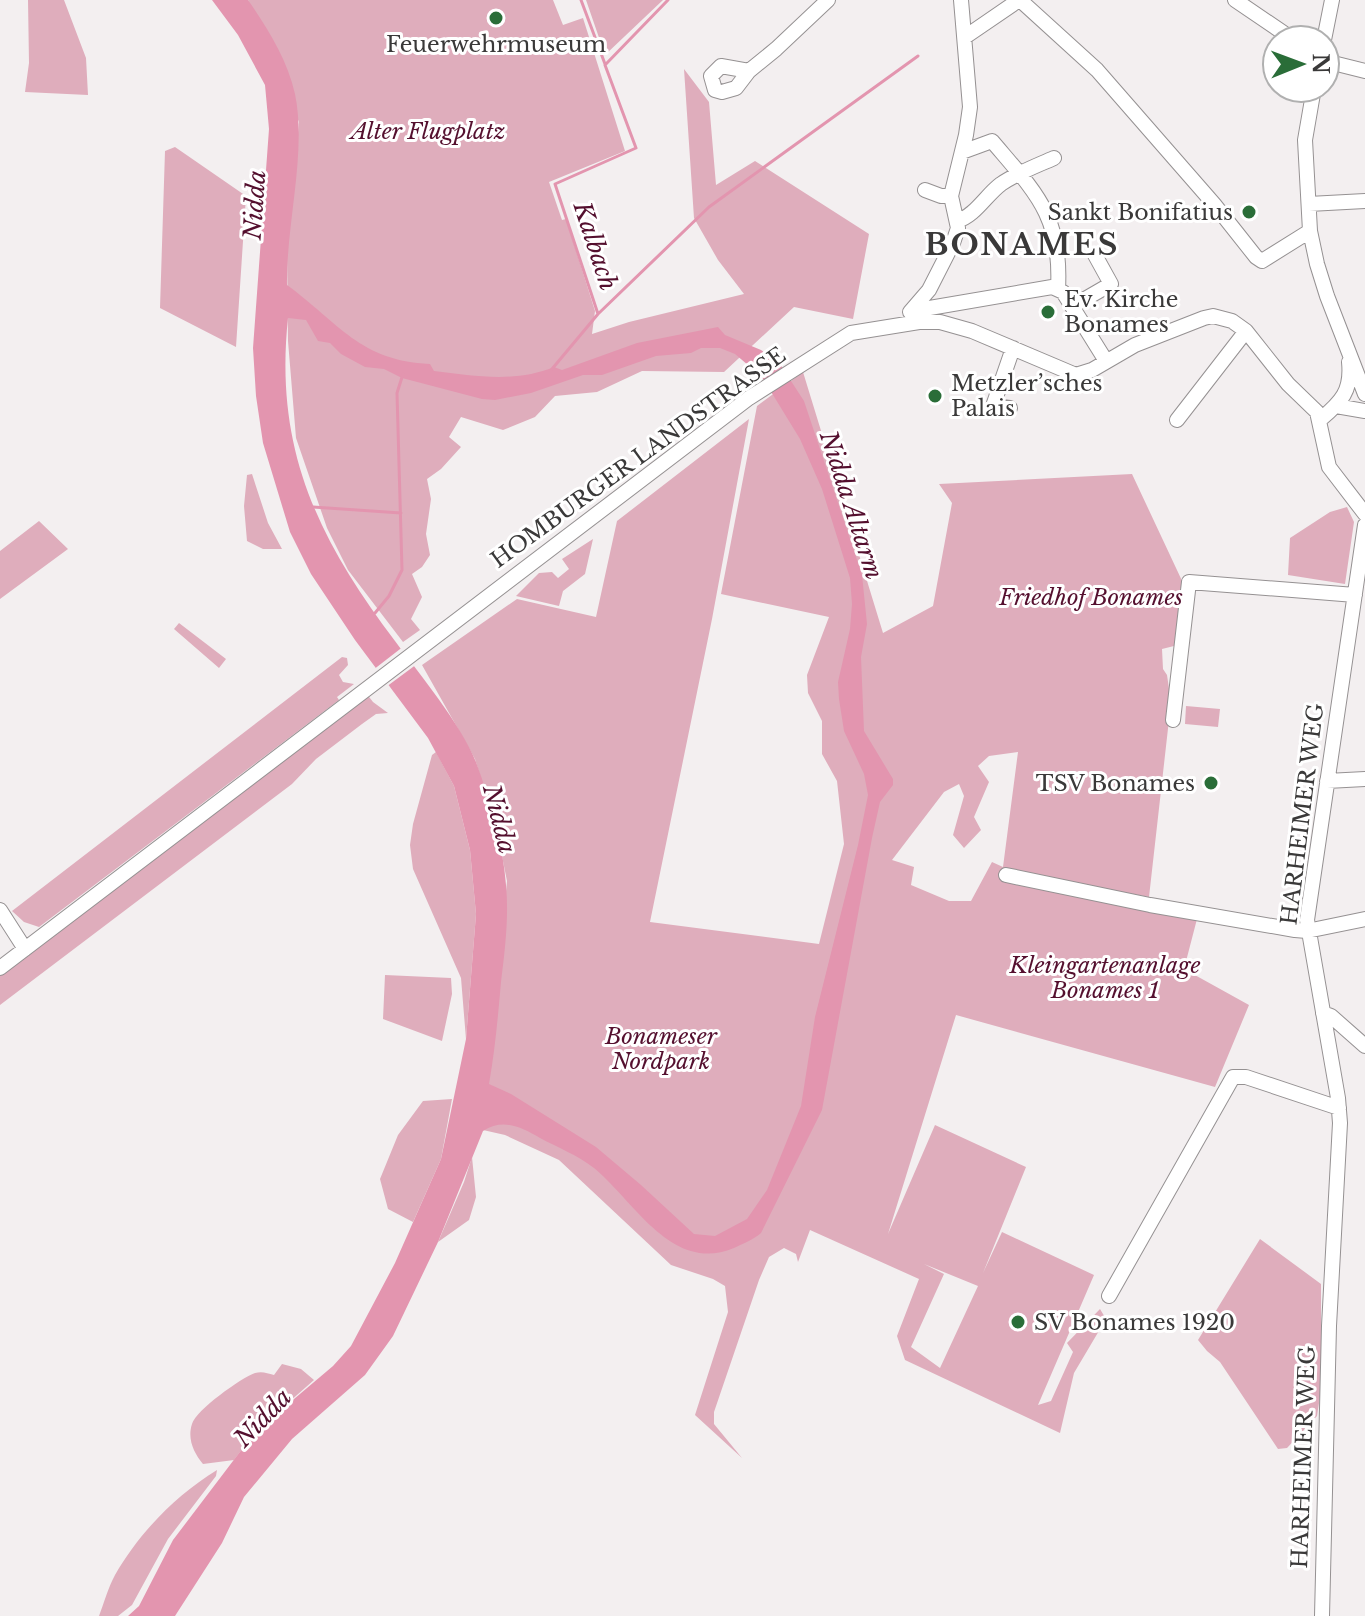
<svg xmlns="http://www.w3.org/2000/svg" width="1365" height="1616" viewBox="0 0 1365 1616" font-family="'Libre Baskerville',serif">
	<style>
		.green { fill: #dfadbc; fill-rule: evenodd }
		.water { fill: #e395af; fill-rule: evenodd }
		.pier { fill: #f3eff0 }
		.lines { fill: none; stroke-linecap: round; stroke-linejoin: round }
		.stream { stroke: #e395af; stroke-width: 3 }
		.minor-casing { stroke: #959192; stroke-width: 16 }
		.minor { stroke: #fff; stroke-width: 14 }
		.poi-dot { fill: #2a6d38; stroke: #fff; stroke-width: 3 }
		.labels { text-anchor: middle; stroke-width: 6; stroke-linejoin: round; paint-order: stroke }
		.poi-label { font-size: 22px; fill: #3a3939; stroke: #fff; text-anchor: start }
		.park-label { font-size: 22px; font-style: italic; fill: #55102f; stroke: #fff }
		.street-label { font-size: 22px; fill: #3a3939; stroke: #fff }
		.water-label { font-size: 24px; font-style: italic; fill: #540f2e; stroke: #fff }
		.district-label { font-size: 30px; font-weight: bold; letter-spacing: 2px; fill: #3a3939; stroke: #fff }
	</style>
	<rect width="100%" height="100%" fill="#f3eff0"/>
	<!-- green -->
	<path class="green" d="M28,0H64L86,58L88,95L25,92L29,63Z
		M248,0H553L563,25L583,18L625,151L549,182L562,220L566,219L595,311L592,334L629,322L744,294L718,260L694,218L684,69L709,102L716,185L755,161L869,234L853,319L794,307L724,372L642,371L597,392L555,396L535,417L503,430L461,417L449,437L461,447L441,469L427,479L431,499L426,534L430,555L422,567L412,574L422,597L411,619L420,630L403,642L348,570L327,528L296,438L288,341L287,254L299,122Z
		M586,0H663L605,55Z
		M175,147L246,196L236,347L160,308L165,151Z
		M803,372L883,633L933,606L952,503L939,484L1132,474L1184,585L1180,589L1183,600L1178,645L1162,649L1163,669L1167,675L1171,702L1149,897L1003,869L1197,919L1184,969L1249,1005L1215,1087L956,1015L888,1234L935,1125L1026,1167L983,1273L1002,1232L1094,1275L1038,1405L1051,1401L1073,1352L1067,1343L1100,1309L1106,1319L1074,1373L1060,1433L905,1360L897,1336L919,1279L810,1230L798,1262L796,1254L784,1248L769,1257L759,1280L714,1412V1424L742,1458L695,1415L728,1312L725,1286L713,1279L671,1265L559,1160L505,1135L483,1130L507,881L497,831L475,759L422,665L517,599L596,617L617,521L749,419L712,619L650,922L819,944L844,844L837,781L822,754V721L808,693L807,675L829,617L721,594L757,406ZM1018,752L1003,867L992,862L971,901H949L911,885L914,867L892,860L944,792L959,784L964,796L953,835L964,848L981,830L974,817L989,782L978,766L989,756ZM924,1264L978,1286L940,1368L911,1347L944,1274Z
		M252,474L268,523L282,549H263L247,541L244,506L247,475Z
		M1347,507L1354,522L1345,584L1288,575L1290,538L1330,512Z
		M39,521L68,549L0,599V551Z
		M593,539L585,574L563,591L559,606L516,596L539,573L552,572L558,578L569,569L562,559Z
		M179,623L226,659L219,668L174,629Z
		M342,657L347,658L348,665L339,675L343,682L354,684L337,697L339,700L39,927L24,922L12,911Z
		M366,693L373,702L388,713L376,714L362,724L316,759L292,784L0,1005V976Z
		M1186,706L1220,709L1218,727L1185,724Z
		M436,752L454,786L470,850L476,914L466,1039L461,978L413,869L410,845L413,824L432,755Z
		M385,975L451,978L452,994L442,1041L383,1019Z
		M452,1099L441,1159L413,1222L388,1209L380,1179L398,1135L423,1101Z
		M472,1157L476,1197L469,1220L438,1242L464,1182Z
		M1260,1239L1321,1284V1390L1317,1416L1287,1448L1278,1449L1220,1362L1207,1351L1198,1340Z
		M282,1364L301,1369L314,1380L255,1432L234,1460L203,1464C194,1453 187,1439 192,1424C196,1410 241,1378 255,1373C262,1371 267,1373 274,1375Z
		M217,1470L216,1476L168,1539L132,1605L118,1616H99C104,1603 108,1588 115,1575C139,1533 176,1495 217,1470Z"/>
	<!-- water -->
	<path class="water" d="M212,0H248C268,29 287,59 295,94C307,152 286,224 287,285C339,323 360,361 430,364L434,371C475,376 515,383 554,367L562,370L637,343L718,327L725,335L761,350L778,361L804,401L862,575L867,624L861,657L864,731L893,779V785L880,802L872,838L822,1110L761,1233C753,1240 744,1243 734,1248C672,1274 635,1202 594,1168C579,1156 557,1147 540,1138C521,1127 503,1118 483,1131L438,1242L393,1336L365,1375L292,1439L244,1497L222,1543L175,1616H128L139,1606L173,1540L255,1432L333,1366L351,1346L395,1263L441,1159L466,1039L476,914L470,850L454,786L428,738L355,640L311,574L290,532L263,443L256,396L253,348L269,129L265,85L238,35ZM288,318L306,320L318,341L330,343L341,354L365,367L384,369L402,378L482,399L495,400L531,393L583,375H602L656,356L691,353L701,348H720L735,354L762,377L800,439L822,489L850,578L852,604L850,629L838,682L839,699L844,731L864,774L868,795L858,845L815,1017L801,1106L767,1190L747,1219L715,1236L694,1234L641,1185L596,1147L511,1094L489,1084C495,1050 498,1016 501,982C505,950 509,917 506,885C503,844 490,800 476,762C460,723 421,676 395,641C318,539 274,449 288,318Z"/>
	<!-- pier -->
	<path class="pier" d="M404,646L417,664L386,687L373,670Z"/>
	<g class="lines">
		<!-- stream -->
		<path class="stream" d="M581,0L605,64
			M598,314L709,207L918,56
			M552,369L598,314L555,184L636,148L605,65L668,0
			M313,507L401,513
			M375,613L389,596L402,570L397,393L403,374"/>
		<!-- minor casing -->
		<g class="minor-casing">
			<path id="minor" d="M1020,0L1097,70L1214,204L1256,257L1262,261L1310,231
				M1235,0L1294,40
				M965,37L1019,0
				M1324,40L1332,0
				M1325,61L1365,71
				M749,71L721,66L711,76L715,90L722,92L736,88L749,71L776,49L828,0
				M1314,88L1305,140L1310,231L1317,264L1327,296L1365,394
				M962,152L992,141C1036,193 1062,216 1058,289
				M925,190L941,196H951
				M1309,204L1365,201
				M957,221C975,216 986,195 1001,184C1017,173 1036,166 1054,158
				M1073,306L1111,284L1095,255
				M912,311L1052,287L1063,292L1106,361
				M910,312L929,290L953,243L958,228L951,196L966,135L970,107L961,0
				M1336,406L1365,411
				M1010,408L993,406L1013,348
				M1321,419C1341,402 1352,391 1349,362
				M1177,420L1246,331
				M1173,720L1189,582L1355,595
				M1327,781L1365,779
				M1006,875L1150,905L1295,930L1307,931L1365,919
				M0,910L25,949
				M0,968L749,398L851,333L919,322H940L972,331L1076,375L1092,370L1135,345L1204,318L1213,316L1232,321L1246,331L1288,384L1317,412L1329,467L1365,514
				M1323,1013L1331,1016L1365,1046
				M1109,1296L1233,1077H1246L1339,1108
				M1322,1616L1329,1326L1340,1123L1338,1098L1307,920L1365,525"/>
		</g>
		<!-- minor -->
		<use href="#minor" class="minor"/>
	</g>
	<!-- markers -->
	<g class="poi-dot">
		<circle cx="496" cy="18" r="8"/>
		<circle cx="1249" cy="212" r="8"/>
		<circle cx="1048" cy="312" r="8"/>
		<circle cx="935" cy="396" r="8"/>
		<circle cx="1211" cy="783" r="8"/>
		<circle cx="1018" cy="1322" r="8"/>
	</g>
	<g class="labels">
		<!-- poi labels -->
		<g class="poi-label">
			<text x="496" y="52" text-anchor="middle">Feuerwehrmuseum</text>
			<text x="1233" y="220" text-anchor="end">Sankt Bonifatius</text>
			<text x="1064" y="307">Ev. Kirche<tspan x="1064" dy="25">Bonames</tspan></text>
			<text x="951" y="391">Metzler’sches<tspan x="951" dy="25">Palais</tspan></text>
			<text x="1195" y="791" text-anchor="end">TSV Bonames</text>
			<text x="1034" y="1330">SV Bonames 1920</text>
		</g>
		<!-- park labels -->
		<g class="park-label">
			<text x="428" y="139">Alter Flugplatz</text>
			<text x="1091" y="605">Friedhof Bonames</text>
			<text x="1105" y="973">Kleingartenanlage<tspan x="1105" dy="25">Bonames 1</tspan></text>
			<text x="661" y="1044">Bonameser<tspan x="661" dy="25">Nordpark</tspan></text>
		</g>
		<!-- street labels -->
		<g class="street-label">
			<text transform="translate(638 457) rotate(-36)" y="8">HOMBURGER LANDSTRASSE</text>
			<text transform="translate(1302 814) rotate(-83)" y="8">HARHEIMER WEG</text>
			<text transform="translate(1303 1457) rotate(-88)" y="8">HARHEIMER WEG</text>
		</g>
		<!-- water labels -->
		<g class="water-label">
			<text transform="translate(255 205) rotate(-86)" y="8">Nidda</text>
			<text transform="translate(595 246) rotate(72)" y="8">Kalbach</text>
			<text transform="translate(851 505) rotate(72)" y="8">Nidda Altarm</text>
			<text transform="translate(499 819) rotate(76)" y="8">Nidda</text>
			<text transform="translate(263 1418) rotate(-46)" y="8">Nidda</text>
		</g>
		<!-- district labels -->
		<g class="district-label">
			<text x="1022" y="255">BONAMES</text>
		</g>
	</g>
	<!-- north arrow -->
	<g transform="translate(1301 64) rotate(89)"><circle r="38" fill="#ffffff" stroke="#b0b0b0" stroke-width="2"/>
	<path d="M0-6L14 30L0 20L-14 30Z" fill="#2a6d38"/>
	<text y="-12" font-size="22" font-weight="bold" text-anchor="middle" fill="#3a3939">N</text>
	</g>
</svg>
